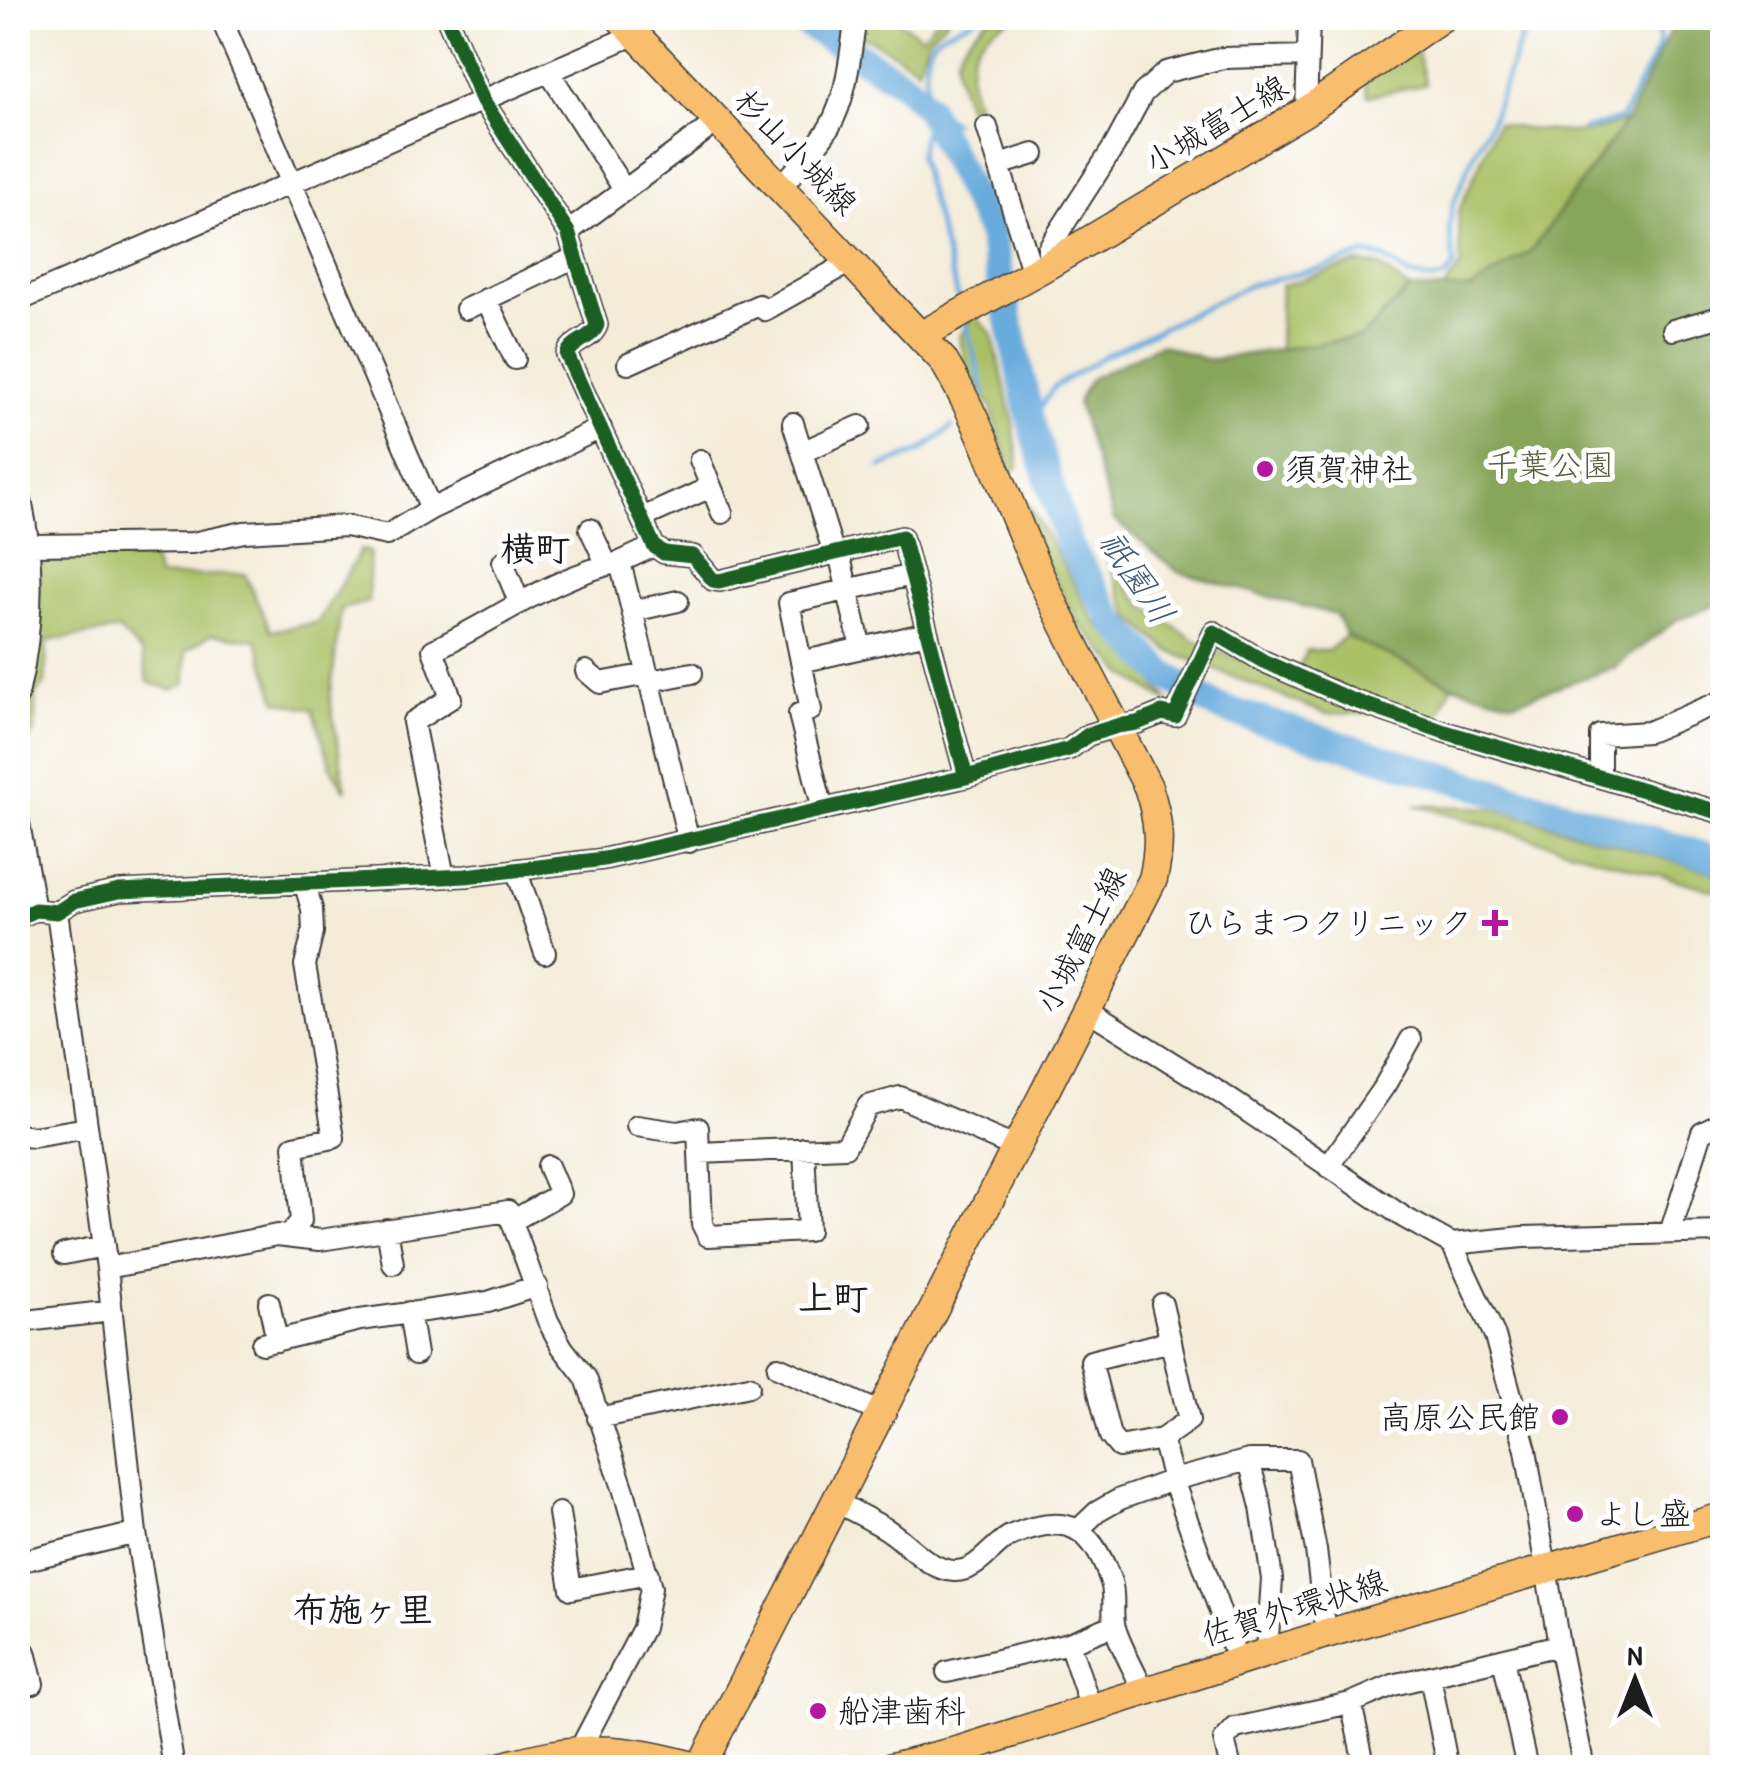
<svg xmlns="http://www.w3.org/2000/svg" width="1740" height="1785" viewBox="0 0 1740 1785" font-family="'Patrick Hand','Klee One',sans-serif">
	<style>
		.green { fill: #aac065; stroke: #636e40; stroke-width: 2.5 }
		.forest { fill: #87a65a; stroke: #52613b; stroke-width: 2.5 }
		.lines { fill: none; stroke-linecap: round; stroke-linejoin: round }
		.stream { stroke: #67abdd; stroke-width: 5 }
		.river { stroke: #67abdd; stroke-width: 28 }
		.minor-casing { stroke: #3c3b38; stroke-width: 24 }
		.major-casing { stroke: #3c3b38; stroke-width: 31 }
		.minor { stroke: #fff; stroke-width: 20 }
		.major { stroke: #f9be6d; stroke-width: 28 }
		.cycleway-casing { stroke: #fff; stroke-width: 21 }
		.cycleway { stroke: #1b5e20; stroke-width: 15 }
		.poi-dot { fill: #b5179e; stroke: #fff; stroke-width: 4 }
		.labels { text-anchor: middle; stroke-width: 10; stroke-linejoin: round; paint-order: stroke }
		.street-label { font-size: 32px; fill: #1c1c1c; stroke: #fff }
		.park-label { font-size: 32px; fill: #555e39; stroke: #fff }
		.poi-label { font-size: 32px; fill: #1c1c1c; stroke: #fff; text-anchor: start }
		.neighbourhood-label { font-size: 35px; font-weight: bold; fill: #1c1c1c; stroke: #fff }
		.water-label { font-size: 35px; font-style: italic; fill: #3e5c73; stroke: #fff }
	</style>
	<rect width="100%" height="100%" fill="#fff"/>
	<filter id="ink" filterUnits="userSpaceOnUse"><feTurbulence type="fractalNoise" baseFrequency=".01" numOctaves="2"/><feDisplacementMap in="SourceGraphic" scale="20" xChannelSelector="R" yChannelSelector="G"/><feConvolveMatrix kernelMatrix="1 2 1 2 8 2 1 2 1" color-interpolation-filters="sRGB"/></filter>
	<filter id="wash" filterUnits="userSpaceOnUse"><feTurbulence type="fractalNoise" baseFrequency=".0048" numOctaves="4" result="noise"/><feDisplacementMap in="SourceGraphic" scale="40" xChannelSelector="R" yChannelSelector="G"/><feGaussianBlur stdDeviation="2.25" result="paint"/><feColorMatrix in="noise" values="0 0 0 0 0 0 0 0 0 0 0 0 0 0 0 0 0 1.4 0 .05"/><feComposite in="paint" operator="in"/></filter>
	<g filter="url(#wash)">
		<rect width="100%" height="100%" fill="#f4ecd9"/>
		<!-- green -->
		<path class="green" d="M820,18H894L922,36L937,18H949L929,37L918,68L875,42Z
			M989,18H1013C967,37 963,66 978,110L971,116C952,64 945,56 989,18Z
			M1417,50L1426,84L1368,96L1365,81Z
			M1626,121L1531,251L1472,289L1443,290L1461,265L1458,213L1497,123L1523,129L1584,133Z
			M1356,263L1378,265L1409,289L1361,337L1279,349L1281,286Z
			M966,306L992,334L1012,416L1019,466L1011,473L990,406L967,369L959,336L969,325Z
			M1028,503L1095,621L1149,675L1169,702L1124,674L1075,619L1035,546Z
			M150,549L158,577L245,574L271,631L318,622L361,550L370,552L368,602L341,609L330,699L346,791L332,770L313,709L277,701L257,640L211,634L186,651V683L172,690L148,682L142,653L119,630L47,641L45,684L35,696V731L26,742L18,734L30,665L18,635V616L34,612L42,558Z
			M1108,560L1139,601L1194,640L1368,713L1326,714L1169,651L1130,617Z
			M1346,636L1452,685L1436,723L1297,672L1307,650L1328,651Z
			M1415,805L1493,808L1722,875V893Z"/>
		<!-- forest -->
		<path class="forest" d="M1676,18H1722V603L1678,619L1614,668L1513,702L1452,685L1346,636L1336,615L1178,572L1114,520L1077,402L1090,379L1160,344L1208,360L1361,337L1409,289H1472L1531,251L1626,121Z"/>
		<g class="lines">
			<!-- stream -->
			<path class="stream" d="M928,109C927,84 917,46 945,32C955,27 966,24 975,18
				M954,122L928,109L919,157L959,301
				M1582,130L1621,119L1659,46V18
				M965,322L985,395
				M1031,422L1054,387L1104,356L1250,285L1323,268L1364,254L1382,257L1409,275L1431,280L1446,277L1454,265L1449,228L1452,207L1474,153L1491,121L1528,18
				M881,467L921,451L952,427"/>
			<!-- river -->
			<path class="river" d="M796,18L906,85L928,109L990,232L1031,422L1068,543L1115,623L1165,675L1217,707L1722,861"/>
		</g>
	</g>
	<g filter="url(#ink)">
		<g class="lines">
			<!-- minor casing -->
			<g class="minor-casing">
				<path id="minor" d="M221,18L431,509
					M447,18L483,101L568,232L597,325C592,340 572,340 567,355L654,546L664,553L693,556L713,580L719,581L902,537L966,777
					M549,72L623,188
					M1306,111L1309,18
					M987,127L1033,274
					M999,165L1034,154
					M780,188C797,168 817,148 830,126C848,94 850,53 856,18
					M568,232L718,121
					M1048,265V249L1115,145L1143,93L1166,72L1223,58L1307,56
					M486,299L515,359
					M18,301L636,34
					M466,309L576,257
					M1673,330L1722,316
					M628,364L759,305L765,310L852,261
					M793,423L834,554
					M802,452L860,426
					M700,460L722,513
					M18,488C36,557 34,625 18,695
					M642,518L711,487
					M590,529L607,565
					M31,545L192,543L244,532L346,526L387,535L431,509L601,428
					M654,546L620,562L689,842
					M839,553L861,648
					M503,562L519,602
					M633,611L678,601
					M801,662L927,633
					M586,671L600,683L648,674L656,680L692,673
					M1600,777V735L1648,732L1722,701
					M823,810L799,714L811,710L789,603L912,575
					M18,818L35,910
					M517,872L545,953
					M444,877L413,722L451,698L433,650C495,621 553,576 620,562
					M57,912L107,1268L136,1533L174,1768
					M18,918L35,910L57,912L74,901L119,891L466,876L604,859L966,777L1069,749L1088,735L1117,726L1137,723L1162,713L1175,716L1214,632L1263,661L1349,699L1445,732L1722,813
					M1086,1009L1222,1094L1405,1218L1452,1244L1523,1237L1722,1232
					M637,1126L677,1132L698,1128L699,1153L845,1147L868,1106L900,1097L1014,1147
					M18,1135L33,1137L87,1128
					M699,1153L702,1224L708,1236L808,1231L804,1148
					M1328,1167L1385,1085L1411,1039
					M512,1221L560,1194L548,1166
					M387,1229L393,1264
					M1670,1233L1702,1132L1722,1122
					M290,1234L301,1221L294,1146L334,1138L305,965L313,932L312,909L305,885
					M1452,1244L1495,1336L1526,1450L1559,1645L1584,1768
					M64,1254L104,1246
					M107,1268L277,1235L320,1240L508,1211L548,1321L562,1347L586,1378L624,1491L651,1588L643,1628L570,1768
					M269,1303L277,1341
					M1162,1304L1189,1420L1162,1439L1173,1480L1238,1662
					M409,1312L416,1354
					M18,1322L112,1311
					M262,1344L360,1320L488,1302L537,1286
					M778,1367L879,1412
					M598,1418L749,1386
					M1162,1439L1119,1447L1110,1436L1091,1361L1171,1341
					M1249,1460L1261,1507L1272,1579L1267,1652
					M835,1501C851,1510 867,1518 883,1527C905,1539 927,1570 954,1571C979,1572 992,1544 1012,1535C1067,1512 1092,1526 1111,1582C1116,1597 1111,1614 1115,1628C1122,1650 1135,1671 1144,1692
					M559,1513L571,1589L648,1574
					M1079,1529L1097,1512L1120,1499L1173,1480L1249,1460H1298L1316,1550L1326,1634
					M18,1562L136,1533
					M18,1654L25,1652L33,1684
					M1503,1659L1527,1768
					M947,1672L1069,1643
					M1430,1676L1448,1768
					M1351,1703L1365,1768
					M1091,1708L1069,1643L1114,1625
					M1231,1768L1224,1740L1235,1728L1351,1703L1393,1685L1559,1645"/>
			</g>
			<!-- major casing -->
			<g class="major-casing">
				<path id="major" d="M620,18L943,360C986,431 1008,507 1043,582C1076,651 1113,718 1148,787C1159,819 1161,845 1153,879L700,1768
					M922,335L1048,265L1306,111L1441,18
					M496,1768C582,1744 615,1745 701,1768
					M888,1768L960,1750L1326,1634L1722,1517"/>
			</g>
			<!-- minor -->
			<use href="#minor" class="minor"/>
			<!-- major -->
			<use href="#major" class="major"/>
			<!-- cycleway casing -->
			<g class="cycleway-casing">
				<path id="cycleway" d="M447,18L483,101L568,232L597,325C592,340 572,340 567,355L654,546L664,553L693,556L713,580L719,581L902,537L966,777
					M18,918L35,910L57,912L74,901L119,891L466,876L604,859L966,777L1069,749L1088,735L1117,726L1137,723L1162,713L1175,716L1214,632L1263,661L1349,699L1445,732L1722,813"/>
			</g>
			<!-- cycleway -->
			<use href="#cycleway" class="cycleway"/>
		</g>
	</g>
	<!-- markers -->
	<g class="poi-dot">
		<circle cx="1265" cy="469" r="10"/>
		<path d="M1490 908h10v10h10v10h-10v10h-10v-10h-10v-10h10z"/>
		<circle cx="1560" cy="1417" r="10"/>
		<circle cx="1575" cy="1514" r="10"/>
		<circle cx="818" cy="1711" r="10"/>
	</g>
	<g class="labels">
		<!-- street labels -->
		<g class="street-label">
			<text transform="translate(1216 124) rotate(-31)" y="11">小城富士線</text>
			<text transform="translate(796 152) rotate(46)" y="11">杉山小城線</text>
			<text transform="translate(1081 940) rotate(-63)" y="11">小城富士線</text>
			<text transform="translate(1294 1608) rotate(-17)" y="11">佐賀外環状線</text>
		</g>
		<!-- park labels -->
		<g class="park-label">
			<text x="1550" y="476">千葉公園</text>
		</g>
		<!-- poi labels -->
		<g class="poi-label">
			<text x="1285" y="480">須賀神社</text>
			<text x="1472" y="934" text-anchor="end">ひらまつクリニック</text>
			<text x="1540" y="1428" text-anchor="end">高原公民館</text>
			<text x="1595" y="1525">よし盛</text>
			<text x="838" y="1722">船津歯科</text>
		</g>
		<!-- neighbourhood labels -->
		<g class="neighbourhood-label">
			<text x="535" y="561">横町</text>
			<text x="833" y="1310">上町</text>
			<text x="363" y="1622">布施ヶ里</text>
		</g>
		<!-- water labels -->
		<g class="water-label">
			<text transform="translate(1137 577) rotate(56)" y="12">祇園川</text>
		</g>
	</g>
	<!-- margin -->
	<rect width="1740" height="1785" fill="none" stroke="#fff" stroke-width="60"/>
	<!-- north arrow -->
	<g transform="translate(1635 1680)" stroke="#ffffff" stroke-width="8" paint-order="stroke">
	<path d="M0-8L18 38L0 25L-18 38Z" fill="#1c1c1c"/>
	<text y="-15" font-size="28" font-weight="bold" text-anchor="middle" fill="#1c1c1c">N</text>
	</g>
</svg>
